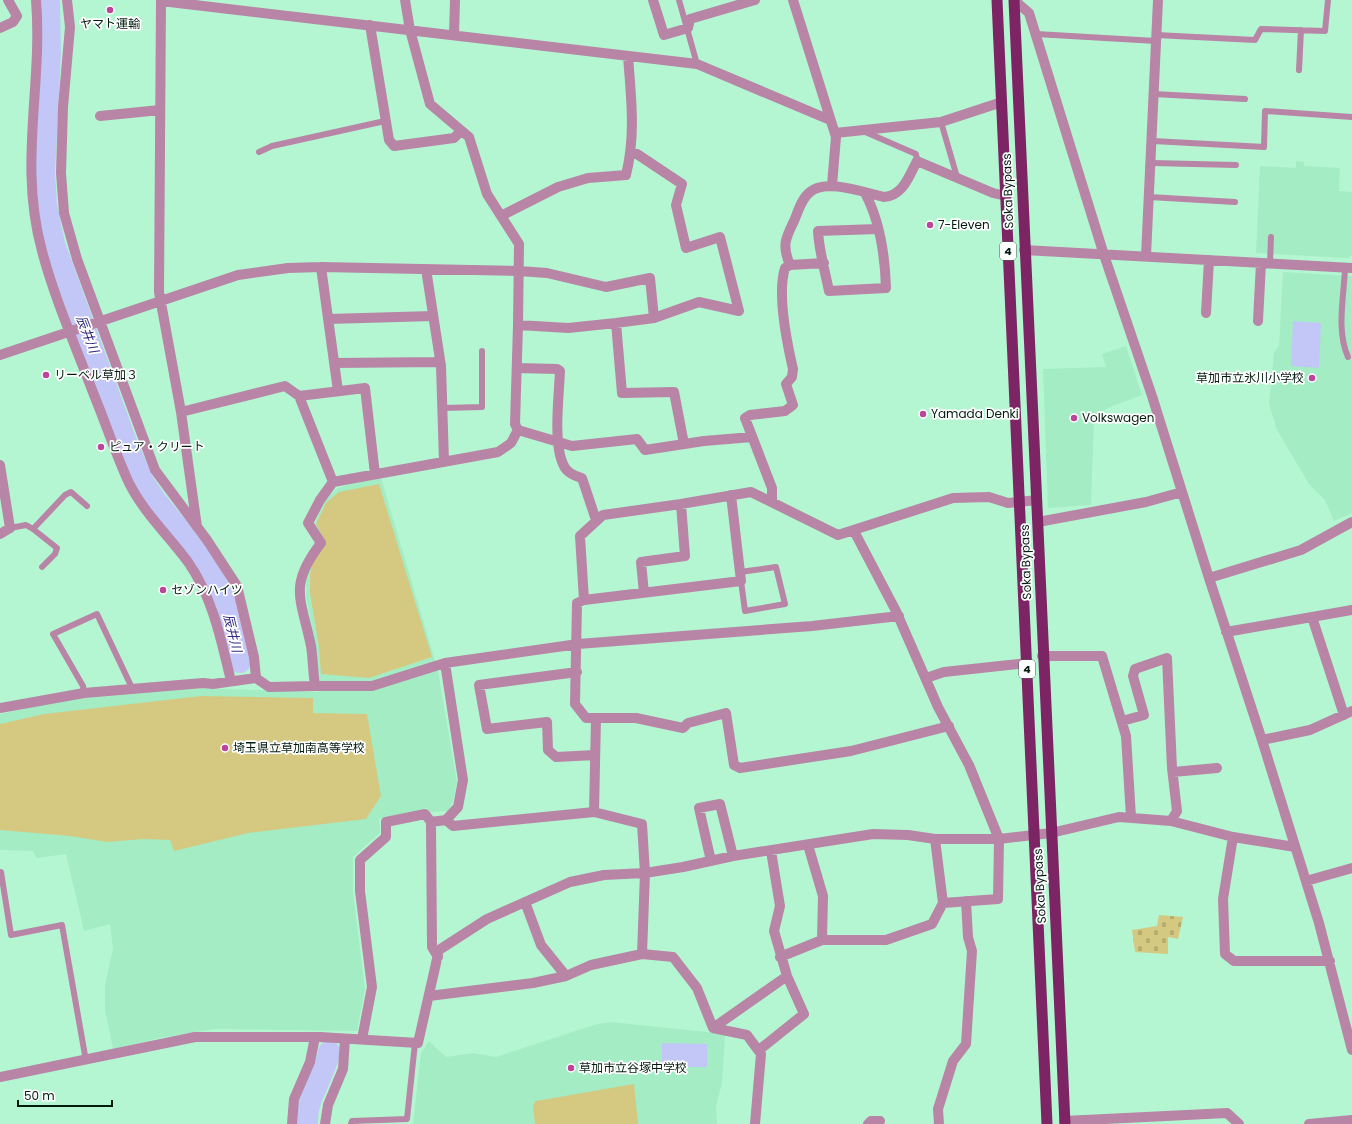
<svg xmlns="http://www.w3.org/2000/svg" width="1352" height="1124" viewBox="0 0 1352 1124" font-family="Poppins,'Noto Sans JP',sans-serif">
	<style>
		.built { fill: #a3ecc4 }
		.cemetery { fill: url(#cemetery-stones) }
		.pitch { fill: #d5c982 }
		.water { fill: #c2c7f7 }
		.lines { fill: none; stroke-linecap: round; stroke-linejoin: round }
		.river { stroke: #c2c7f7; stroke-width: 22 }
		.service { stroke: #b885a6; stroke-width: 6 }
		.minor { stroke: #b885a6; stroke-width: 10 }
		.trunk { stroke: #7c2464; stroke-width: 11 }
		.poi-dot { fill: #bc459b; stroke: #fff; stroke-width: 1.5 }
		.labels { text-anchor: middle; stroke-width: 3.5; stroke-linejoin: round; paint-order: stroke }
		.shield { fill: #fff; stroke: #4e5f57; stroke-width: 1 }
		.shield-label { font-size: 11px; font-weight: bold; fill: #021b0f }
		.poi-label { font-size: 12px; fill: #021b0f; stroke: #fff; text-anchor: start }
		.street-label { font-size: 12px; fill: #021b0f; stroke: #fff }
		.water-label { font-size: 13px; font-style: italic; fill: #312a81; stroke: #fff }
	</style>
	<defs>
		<pattern id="cemetery-stones" width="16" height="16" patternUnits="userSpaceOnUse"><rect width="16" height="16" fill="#d5c982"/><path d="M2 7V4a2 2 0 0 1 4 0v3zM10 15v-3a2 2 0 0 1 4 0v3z" fill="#b5ac6f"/></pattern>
	</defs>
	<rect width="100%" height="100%" fill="#b5f6d2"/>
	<!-- built -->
	<path class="built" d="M1296,161L1304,162V166L1340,168L1339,191L1352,192V255L1348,258L1256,253L1260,166L1296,168Z
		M1283,272L1352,276V513L1334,521L1325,500L1309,484L1277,430L1269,404L1274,352L1279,346Z
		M1126,346L1142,395L1108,408L1094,417L1091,505L1048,508L1043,369L1106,367L1102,354Z
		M381,478L438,671L457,782L453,801L448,811L430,812L427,808L379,819L380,833L353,857V892L365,989L357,1031L215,1029L164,1037L113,1049L105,1009V984L113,949L110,924L84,931L66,854L37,858L33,851L0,850V714L79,697L198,688L319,692L316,648L306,596V574L325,543L314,525L324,502L336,489L350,484Z
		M611,1022L725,1034L722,1083L716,1106L717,1124H413L421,1053L429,1041L446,1057L473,1053L496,1057L597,1024Z"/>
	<!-- cemetery -->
	<path class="cemetery" d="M1159,915L1183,917L1178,939L1168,937V954L1135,952L1132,930L1157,926Z"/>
	<!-- pitch -->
	<path class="pitch" d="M379,484L432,657L369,678L321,674L319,647L310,593V574L313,562L326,543L316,524L326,503L339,492Z
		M201,696L313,698V713L367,714L381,796L366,819L248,833L174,851L170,840L144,839L107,842L70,836L0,830V724L44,714Z
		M634,1084L638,1124H535L533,1105L536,1101Z"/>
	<!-- water -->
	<path class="water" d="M1293,321L1321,323L1319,368L1291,366Z
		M662,1043L707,1044V1067H662Z"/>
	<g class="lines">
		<!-- river -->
		<path class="river" d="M49,0L50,53L44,172L46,205L54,244L126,442L142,480L156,501L205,561L225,601L240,662
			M307,1124C305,1099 325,1076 329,1052"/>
		<!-- service -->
		<path class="service" d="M679,0L697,64
			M1036,34L1156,41
			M1156,35L1255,40L1261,29L1325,31L1328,0
			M1299,70L1301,30
			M1154,94L1245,99
			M941,122L957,177
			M863,131L916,154L917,161
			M1153,141L1264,147L1265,111L1352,117
			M259,152L272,146L385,121
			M1152,163L1236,165
			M1149,197L1235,202
			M1270,264L1271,237
			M1345,268C1344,297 1336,330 1348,357
			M443,408L482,407V351
			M10,528L26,525L33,529L57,548L55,554L42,567
			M33,529L65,495L71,492L87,506
			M740,572L776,567L785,604L745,611L741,581
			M84,693L83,686L53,634L97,614L133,690
			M1,872L11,935L62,925L86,1061
			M351,1124L352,1121L407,1119L415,1043"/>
		<!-- minor -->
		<path class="minor" d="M36,0C43,86 18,164 42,251C55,300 76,347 94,395C106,424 116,455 129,483C144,513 169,536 188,562C213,598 221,640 231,681
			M67,0L70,27L63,107L61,173L64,213L77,259L155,470L207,540L237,586L254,657L256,678
			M161,0L159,292L181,412L197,527
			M405,0L410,30L430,104L469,137L487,194L519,244L518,325L515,424L518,430L572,446L637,439L645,450L704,441L752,437
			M653,0L664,35L688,28L690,19L755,0
			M793,0L836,137L832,185
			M1014,0L1029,13L1104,255L1152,396L1209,578L1262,740L1319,923L1352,1050
			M161,1L697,64L830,120
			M370,25L389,140L394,146L454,138L461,131
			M0,28L13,22L17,16L8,0
			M454,35L455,0
			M100,116L160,110
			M835,133L941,122L1002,102
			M865,193C880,221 885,256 886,288L829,291C825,271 819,251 818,231L878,229
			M501,216L558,187L588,178L626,175C636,134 631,98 628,56
			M1024,250L1352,268
			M1146,256L1158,0
			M790,265C782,246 785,239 794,221C798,212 801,199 810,192C825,178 866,193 884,197C903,196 909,176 917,161L993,193L1006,196
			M321,267L338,391
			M426,269L441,366L444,462
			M1206,313L1209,260
			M328,319L433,316
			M1258,321L1261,263
			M616,323L622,393L674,392L684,444
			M518,325L568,328L616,323L654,318L699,302L739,311L720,237L686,248L676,205L682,184L637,154L631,153
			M0,355L238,275L288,268L321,267L519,271L547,273L606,287L650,278L654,318
			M334,363L440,362
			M517,368L557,369L560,371C559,395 553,443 563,464C566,472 574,476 582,478L596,520
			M299,396L365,388L375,474
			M181,412L285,386L299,396L333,482
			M0,465L10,528L0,534
			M731,495L741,581L584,600L577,603L575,704L586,718H636L683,728L688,723L726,713L734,765L740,768L851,751L949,726
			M772,501V488L745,418L750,415L785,411L793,405L786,384L792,377L793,369C787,343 777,293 785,268L790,265L824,263
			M1038,522L1146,502L1182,492
			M854,531L896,611L938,707L969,765L999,839L998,899L943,903
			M1209,578L1301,550L1352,522
			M644,593L641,562L685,556L681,504
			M584,600L580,536L603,515L681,504L751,492L838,535L953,498L989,497L1008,503L1037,500
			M1312,617L1344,715
			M1226,632L1352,610
			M1042,656H1102L1126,736L1131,817
			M445,663L463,780L458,807L446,820
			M577,672L479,685L487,729L547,722L548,750L556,757L595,755
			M926,678L944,672L1027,663
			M315,686C313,673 313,659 311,646C301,598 288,586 321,543L308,523L320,500L333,482L498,452L511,443L518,430
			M0,708L84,693L203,683L213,684L256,678L269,687L315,686H372L445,663L578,644L812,626L899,616
			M1122,721L1144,715L1133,676L1135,669L1167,658L1172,768L1177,811L1171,821
			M1262,740L1310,730L1352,711
			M1173,772L1217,768
			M594,812L596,718
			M431,822L446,820L453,826L594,812L642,824L645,873L642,954
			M1233,837L1223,899L1225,954L1234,961H1330
			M808,845L823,896L822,940
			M711,861L699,808L720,804L733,856
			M1306,881L1352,868
			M525,902L541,945L566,976
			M780,957L822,940H886L932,924L943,903L935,839
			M429,996L533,983L566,976L591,965L642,954L673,957L697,988L713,1028L747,1035L761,1054L755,1124
			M713,1028L787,976
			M362,1039L372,987L360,891V860L386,837V822L425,814L431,822L432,947L438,957
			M759,1050L804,1014L787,976L774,931L780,906L771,851
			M0,1077L195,1037H320L418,1043L439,950L487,919L570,882L604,875L645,873L683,867L733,856L873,834L908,835L935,839H999L1051,833L1119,817L1171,821L1233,837L1295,847
			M1064,1121L1227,1113L1239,1124
			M292,1124L294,1099L310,1062L315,1037
			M325,1124L328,1105L343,1069L345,1039
			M868,1124L871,1121H880
			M939,1124L938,1109L953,1061L966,1044L972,951L968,937L966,901
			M1309,1124L1352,1120"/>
		<!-- trunk -->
		<path class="trunk" d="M997,0L1047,1124
			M1014,0L1065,1124"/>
	</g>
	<!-- markers -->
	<g class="poi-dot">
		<circle cx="110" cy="10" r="4"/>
		<circle cx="930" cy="225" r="4"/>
		<circle cx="46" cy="375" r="4"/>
		<circle cx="1312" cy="378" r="4"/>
		<circle cx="923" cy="414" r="4"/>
		<circle cx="1074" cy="418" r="4"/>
		<circle cx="101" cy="447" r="4"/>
		<circle cx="163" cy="590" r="4"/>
		<circle cx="225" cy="748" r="4"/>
		<circle cx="571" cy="1068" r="4"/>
	</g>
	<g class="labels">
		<!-- shield labels -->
		<g class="shield">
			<rect x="1000" y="242" width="16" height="18" rx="3"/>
			<rect x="1019" y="660" width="16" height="18" rx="3"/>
		</g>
		<g class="shield-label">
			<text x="1008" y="255">4</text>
			<text x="1027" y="673">4</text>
		</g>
		<!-- poi labels -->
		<g class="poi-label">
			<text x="110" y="28" text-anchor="middle">ヤマト運輸</text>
			<text x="938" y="229">7-Eleven</text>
			<text x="54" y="379">リーベル草加３</text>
			<text x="1304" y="382" text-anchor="end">草加市立氷川小学校</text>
			<text x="931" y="418">Yamada Denki</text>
			<text x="1082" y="422">Volkswagen</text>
			<text x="109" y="451">ピュア・クリート</text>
			<text x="171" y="594">セゾンハイツ</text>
			<text x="233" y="752">埼玉県立草加南高等学校</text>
			<text x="579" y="1072">草加市立谷塚中学校</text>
		</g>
		<!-- street labels -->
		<g class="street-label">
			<text transform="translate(1008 191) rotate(-92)" y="4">Soka Bypass</text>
			<text transform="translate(1026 562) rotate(-92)" y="4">Soka Bypass</text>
			<text transform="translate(1040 886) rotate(-93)" y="4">Soka Bypass</text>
		</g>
		<!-- water labels -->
		<g class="water-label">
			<text transform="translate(88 334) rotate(69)" y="5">辰井川</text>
			<text transform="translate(233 633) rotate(76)" y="5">辰井川</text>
		</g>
	</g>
	<!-- scale -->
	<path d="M18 1100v6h94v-6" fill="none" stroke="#021b0f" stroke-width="2"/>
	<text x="24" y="1100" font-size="12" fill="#021b0f" stroke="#ffffff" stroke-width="3" paint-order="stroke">50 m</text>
</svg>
